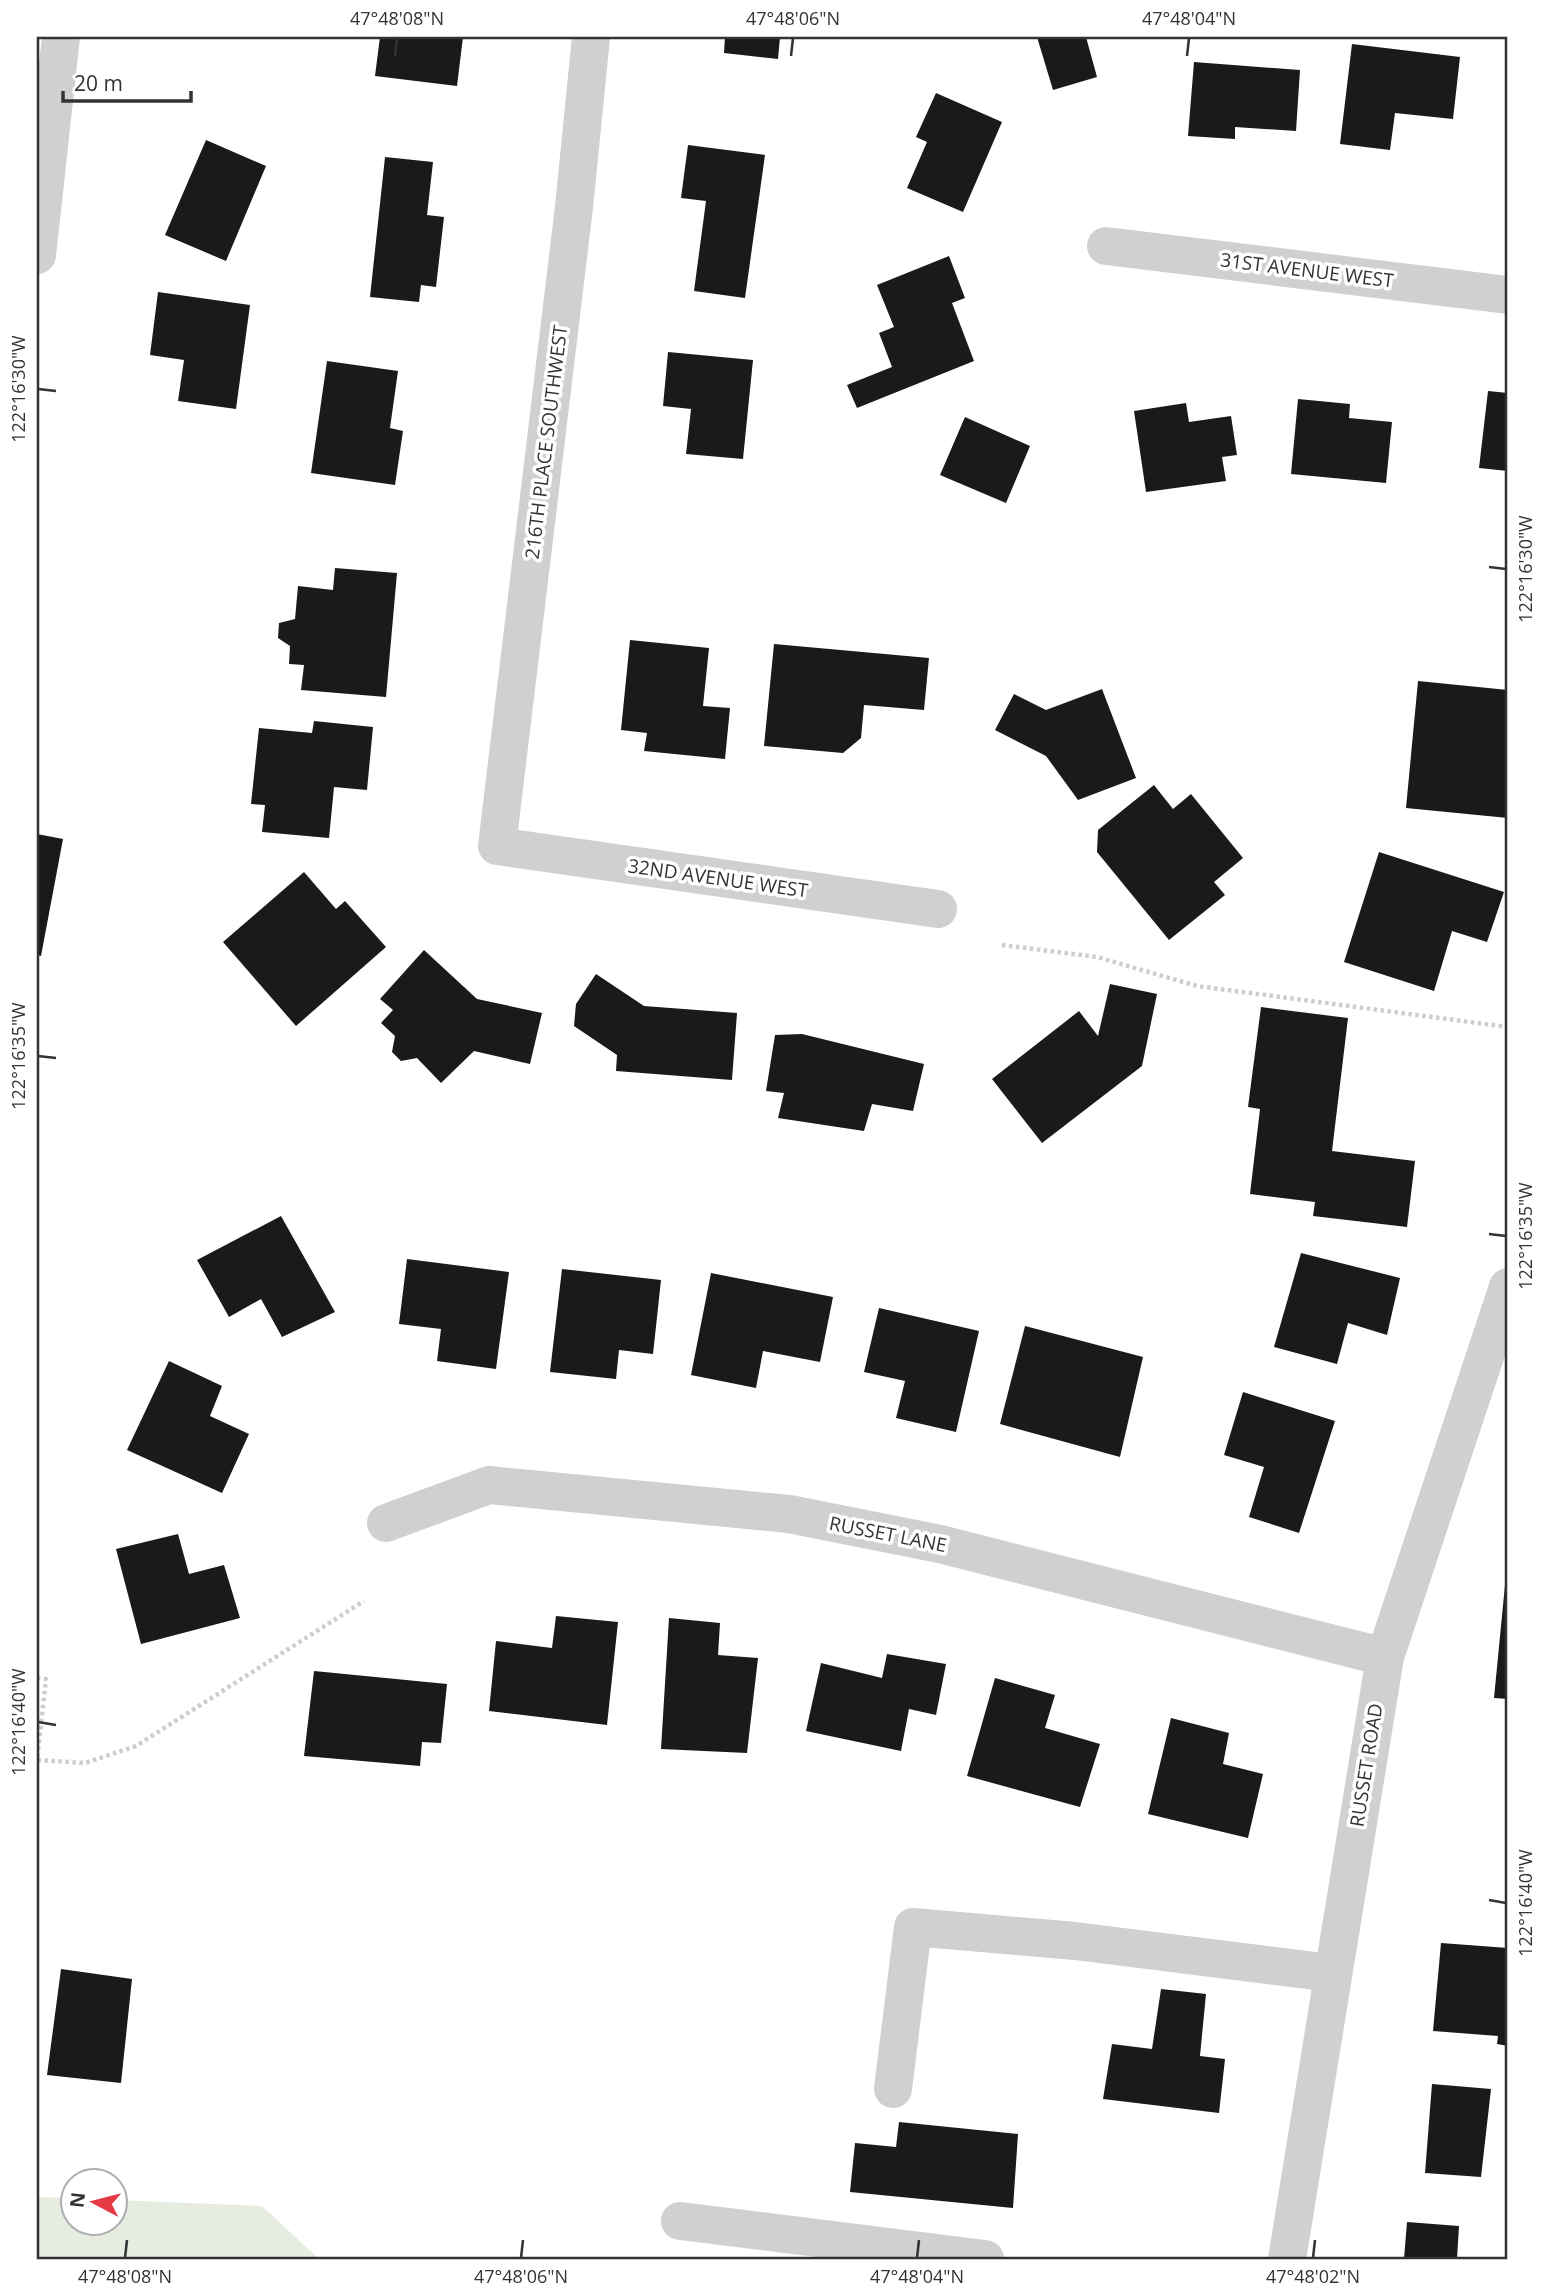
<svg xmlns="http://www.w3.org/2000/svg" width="1545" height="2296" viewBox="0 0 1545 2296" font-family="'Open Sans',sans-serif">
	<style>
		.green { fill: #e6ecdf }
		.building { fill: #1a1a1a }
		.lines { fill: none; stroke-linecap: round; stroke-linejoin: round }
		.path { stroke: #cdcdcd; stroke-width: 4.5; stroke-dasharray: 3.5 3.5; stroke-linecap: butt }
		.minor { stroke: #d0d0d0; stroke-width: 38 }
		.ticks { fill: none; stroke: #333; stroke-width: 2.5 }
		.labels { text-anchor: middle; stroke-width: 7; stroke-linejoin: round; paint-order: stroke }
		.street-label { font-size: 19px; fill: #333; stroke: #fff }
		.neatline { fill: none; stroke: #333; stroke-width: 2.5 }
		.ticks-label { font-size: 18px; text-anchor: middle; fill: #333 }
	</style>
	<rect width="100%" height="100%" fill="#fff"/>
	<!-- green -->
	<path class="green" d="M37,2197L73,2198L74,2222H116V2200L262,2206L319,2259H37Z"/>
	<!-- building -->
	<path class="building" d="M380,37H463L457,86L375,76Z
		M725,37H780L778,59L724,53Z
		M1037,37H1086L1097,77L1053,90Z
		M1352,44L1460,57L1453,119L1395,113L1390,150L1340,144Z
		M1194,62L1300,70L1296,131L1235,127V139L1188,136Z
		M936,93L1002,122L963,212L907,188L927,142L916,137Z
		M206,140L266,166L226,261L165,235Z
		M688,145L765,155L745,298L694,291L706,201L681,198Z
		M385,157L433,162L427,215L444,217L436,287L421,285L419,302L370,297Z
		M949,256L965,298L952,303L974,361L857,408L847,385L892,367L879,333L894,327L877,285Z
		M158,292L250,305L236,409L178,401L184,360L150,355Z
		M668,352L753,360L743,459L686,454L691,409L663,406Z
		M327,361L398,371L390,428L403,431L395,485L311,473Z
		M1488,391L1508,393V471L1479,468Z
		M1298,399L1350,404L1349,418L1392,422L1386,483L1291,474Z
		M1186,403L1189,422L1231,416L1237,455L1222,457L1226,481L1146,492L1134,411Z
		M965,417L1030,446L1006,503L940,475Z
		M335,568L397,573L386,697L301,690L304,665L289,664L290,646L278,638L279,623L295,619L298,586L333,590Z
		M630,640L709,648L703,706L730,708L725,759L644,751L647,733L621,730Z
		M774,644L929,658L924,710L864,705L861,738L843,753L764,746Z
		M1418,681L1508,690V818L1406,808Z
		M1102,689L1136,778L1078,800L1046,756L995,730L1014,694L1046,710Z
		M314,721L373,727L367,790L334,787L329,838L262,832L265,805L251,804L259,728L312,733Z
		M1154,785L1173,809L1191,794L1243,858L1214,882L1225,895L1169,940L1097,852L1098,830Z
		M37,834L63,839L41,956L37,955Z
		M1379,852L1504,892L1487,942L1452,931L1434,991L1344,962Z
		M304,872L336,909L345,901L386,947L296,1026L223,942Z
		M424,950L477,999L542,1013L530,1064L474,1051L441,1083L417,1058L401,1061L392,1052L395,1036L381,1023L393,1010L380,999Z
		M596,974L644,1006L737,1013L732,1080L616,1071L617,1055L574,1026L576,1004Z
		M1110,984L1157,994L1142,1066L1042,1143L992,1079L1079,1011L1098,1036Z
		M1261,1007L1348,1018L1332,1151L1415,1161L1407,1227L1313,1216L1315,1202L1250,1194L1260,1109L1248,1107Z
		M802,1034L924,1064L913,1111L872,1104L864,1131L778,1118L784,1093L766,1091L775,1035Z
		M281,1216L335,1312L282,1337L261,1299L229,1317L197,1260Z
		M1301,1253L1400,1278L1387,1335L1348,1323L1337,1364L1274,1347Z
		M407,1259L509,1272L496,1369L437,1361L441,1329L399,1324Z
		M562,1269L661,1280L653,1354L619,1350L616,1379L550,1372Z
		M711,1273L833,1297L820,1362L763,1351L756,1388L691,1375Z
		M879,1308L979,1331L956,1432L896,1418L905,1381L864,1372Z
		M1025,1326L1143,1357L1120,1457L1000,1424Z
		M169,1361L222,1386L210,1416L249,1434L222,1493L127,1450Z
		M1243,1392L1335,1421L1299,1533L1249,1517L1264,1467L1224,1455Z
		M178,1534L189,1574L224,1565L240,1618L141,1644L116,1549Z
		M1505,1585H1508V1699L1494,1698Z
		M556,1616L618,1622L607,1725L489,1711L496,1641L552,1648Z
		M669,1618L720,1623L718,1655L758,1658L747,1753L661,1749Z
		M887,1654L946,1664L936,1715L909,1709L901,1751L806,1731L821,1663L882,1678Z
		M314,1671L447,1684L441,1743L422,1742L420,1766L304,1756Z
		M995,1678L1055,1695L1045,1728L1100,1744L1080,1807L967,1776Z
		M1171,1718L1229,1733L1223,1764L1263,1774L1248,1838L1148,1814Z
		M1441,1943L1508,1948V2046L1497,2044L1498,2036L1433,2031Z
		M61,1969L132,1979L121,2083L47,2075Z
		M1161,1989L1206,1994L1200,2056L1225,2059L1219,2113L1103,2099L1112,2044L1152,2049Z
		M1432,2084L1491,2089L1481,2177L1425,2173Z
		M899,2122L1018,2134L1013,2208L850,2192L855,2143L896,2147Z
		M1407,2222L1459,2226L1457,2259H1404Z"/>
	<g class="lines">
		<!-- path -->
		<path class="path" d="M1002,945L1097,957L1197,986L1508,1027
			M37,1678L46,1679L37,1760L85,1763L136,1746L364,1601"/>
		<!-- minor -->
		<path class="minor" d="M591,37L574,207L497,846L938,909
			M1106,246L1508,295
			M37,255L61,37
			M386,1523L489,1485L789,1514L940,1544L1385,1657
			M893,2089L913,1927L1075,1941L1331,1973
			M680,2221L985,2259
			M1287,2259L1385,1657L1508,1287"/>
	</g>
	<!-- ticks -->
	<path class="ticks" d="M395,56L397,38M791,56L793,38M1187,56L1189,38M38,389L56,391M1489,567L1506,569M38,1056L56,1058M1489,1234L1506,1236M38,1722L56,1725M1489,1900L1506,1903M125,2258L127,2240M521,2258L523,2240M917,2258L919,2240M1313,2258L1315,2240"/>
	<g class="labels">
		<!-- street labels -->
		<g class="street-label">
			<text transform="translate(1307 270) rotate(7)" y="7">31ST AVENUE WEST</text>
			<text transform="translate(546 442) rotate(-83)" y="7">216TH PLACE SOUTHWEST</text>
			<text transform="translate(718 878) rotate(8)" y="7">32ND AVENUE WEST</text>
			<text transform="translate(888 1534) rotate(11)" y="7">RUSSET LANE</text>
			<text transform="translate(1366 1765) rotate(-81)" y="7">RUSSET ROAD</text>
		</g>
	</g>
	<!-- border -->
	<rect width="1545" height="2296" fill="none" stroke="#ffffff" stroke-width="77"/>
	<!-- north arrow -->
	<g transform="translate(94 2202) rotate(277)"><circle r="33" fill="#ffffff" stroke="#adadad" stroke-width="2"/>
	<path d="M0-5L12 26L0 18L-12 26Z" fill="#e63946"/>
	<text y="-10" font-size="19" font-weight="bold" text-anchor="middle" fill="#333333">N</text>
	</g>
	<!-- scale -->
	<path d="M63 91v10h128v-10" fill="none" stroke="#333333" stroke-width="3.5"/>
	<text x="74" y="91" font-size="21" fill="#333333" stroke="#ffffff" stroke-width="5" paint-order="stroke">20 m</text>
	<rect x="38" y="38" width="1468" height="2220" class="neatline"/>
	<g class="ticks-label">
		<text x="397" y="25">47°48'08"N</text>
		<text x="793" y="25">47°48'06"N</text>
		<text x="1189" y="25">47°48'04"N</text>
		<text transform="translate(19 389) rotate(-90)" y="6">122°16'30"W</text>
		<text transform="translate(1526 569) rotate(-90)" y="6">122°16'30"W</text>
		<text transform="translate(19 1056) rotate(-90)" y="6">122°16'35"W</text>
		<text transform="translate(1526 1236) rotate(-90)" y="6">122°16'35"W</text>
		<text transform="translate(19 1722) rotate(-90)" y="6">122°16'40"W</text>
		<text transform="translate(1526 1903) rotate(-90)" y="6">122°16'40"W</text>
		<text x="125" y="2283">47°48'08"N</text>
		<text x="521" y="2283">47°48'06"N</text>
		<text x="917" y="2283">47°48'04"N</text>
		<text x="1313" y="2283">47°48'02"N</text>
	</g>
</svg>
